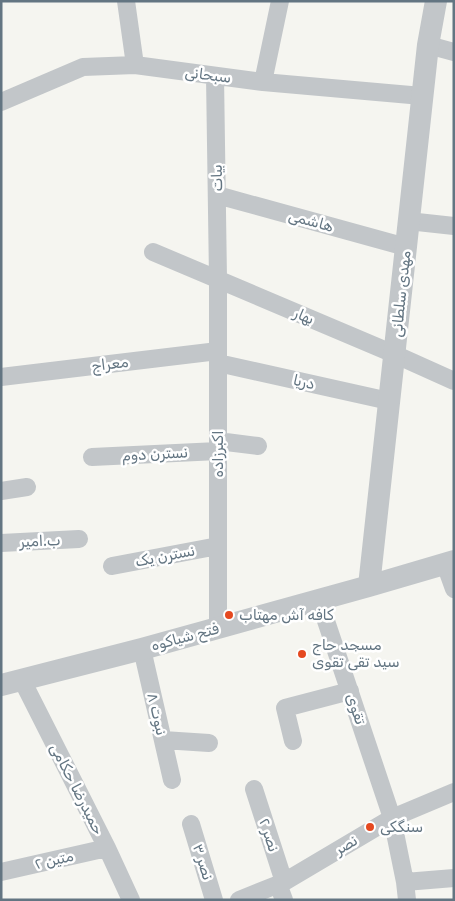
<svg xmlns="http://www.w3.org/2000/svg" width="455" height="901" viewBox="0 0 455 901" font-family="Rubik,Vazirmatn,sans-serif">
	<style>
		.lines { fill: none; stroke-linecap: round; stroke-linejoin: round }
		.minor { stroke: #c2c6c9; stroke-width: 18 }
		.tertiary { stroke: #c2c6c9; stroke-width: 22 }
		.poi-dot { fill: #e54920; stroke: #fff; stroke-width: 2 }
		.labels { text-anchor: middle; stroke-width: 5; stroke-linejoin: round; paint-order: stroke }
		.street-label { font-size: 15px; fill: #637582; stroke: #fff }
		.poi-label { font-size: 15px; fill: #637582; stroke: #fff; text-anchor: start }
	</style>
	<rect width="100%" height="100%" fill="#f5f5f0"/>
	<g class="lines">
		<!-- minor -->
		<path class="minor" d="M126,1L135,65
			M428,45L454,52
			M215,76L218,279V628
			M263,82L280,1
			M1,102L83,67L135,65L263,82L422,96
			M217,195L406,247
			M408,221L454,226
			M153,252L394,354L454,381
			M218,363L389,401
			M1,377L218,351
			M218,441L258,446
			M92,457L218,451
			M1,491L27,487
			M1,543L79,539
			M445,564L454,589
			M112,566L218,546
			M319,600L392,818L405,882L407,900
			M142,649L172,780
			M22,680L107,848L131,900
			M163,740L209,743
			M293,741L285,708L350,691
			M254,789L284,882
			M191,824L214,900
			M1,872L107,848
			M405,882L454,878
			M278,884L284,900
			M239,900L284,882L392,818L454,792"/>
		<!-- tertiary -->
		<path class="tertiary" d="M369,586L428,45L436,1
			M1,685L142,649L369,586L454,561"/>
	</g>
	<!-- markers -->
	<g class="poi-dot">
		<circle cx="229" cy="615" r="5"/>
		<circle cx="302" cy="654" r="5"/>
		<circle cx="370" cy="827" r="5"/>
	</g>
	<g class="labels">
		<!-- street labels -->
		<g class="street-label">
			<text transform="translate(208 75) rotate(7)" y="5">سبحانی</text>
			<text transform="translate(217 178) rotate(-91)" y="5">بیات</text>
			<text transform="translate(311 221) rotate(15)" y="5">هاشمی</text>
			<text transform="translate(401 294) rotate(-84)" y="5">مهدی سلطانی</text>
			<text transform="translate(304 316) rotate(23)" y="5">بهار</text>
			<text transform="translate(110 364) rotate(-7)" y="5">معراج</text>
			<text transform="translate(304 382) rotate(13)" y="5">دریا</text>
			<text transform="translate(155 454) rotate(-3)" y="5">نسترن دوم</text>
			<text transform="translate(218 454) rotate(-90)" y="5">اکبرزاده</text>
			<text transform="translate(40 541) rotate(-3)" y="5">ب.امیر</text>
			<text transform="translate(165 556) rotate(-11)" y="5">نسترن یک</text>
			<text transform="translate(185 637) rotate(-15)" y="5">فتح شیاکوه</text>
			<text transform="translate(356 709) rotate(71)" y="5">تقوی</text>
			<text transform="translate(157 714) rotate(77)" y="5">نبوت ۸</text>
			<text transform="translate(77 789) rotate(63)" y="5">حمیدرضا حکامی</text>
			<text transform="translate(269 835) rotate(72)" y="5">نصر ۲</text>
			<text transform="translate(346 845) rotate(-31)" y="5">نصر</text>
			<text transform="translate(54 860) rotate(-13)" y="5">متین ۲</text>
			<text transform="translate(203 862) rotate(73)" y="5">نصر ۳</text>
		</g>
		<!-- poi labels -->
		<g class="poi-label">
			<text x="239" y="620">کافه آش مهتاب</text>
			<text x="312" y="650">مسجد حاج<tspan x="312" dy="17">سید تقی تقوی</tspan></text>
			<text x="380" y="832">سنگکی</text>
		</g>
	</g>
	<!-- border -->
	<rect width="455" height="901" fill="none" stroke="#637582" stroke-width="5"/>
</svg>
